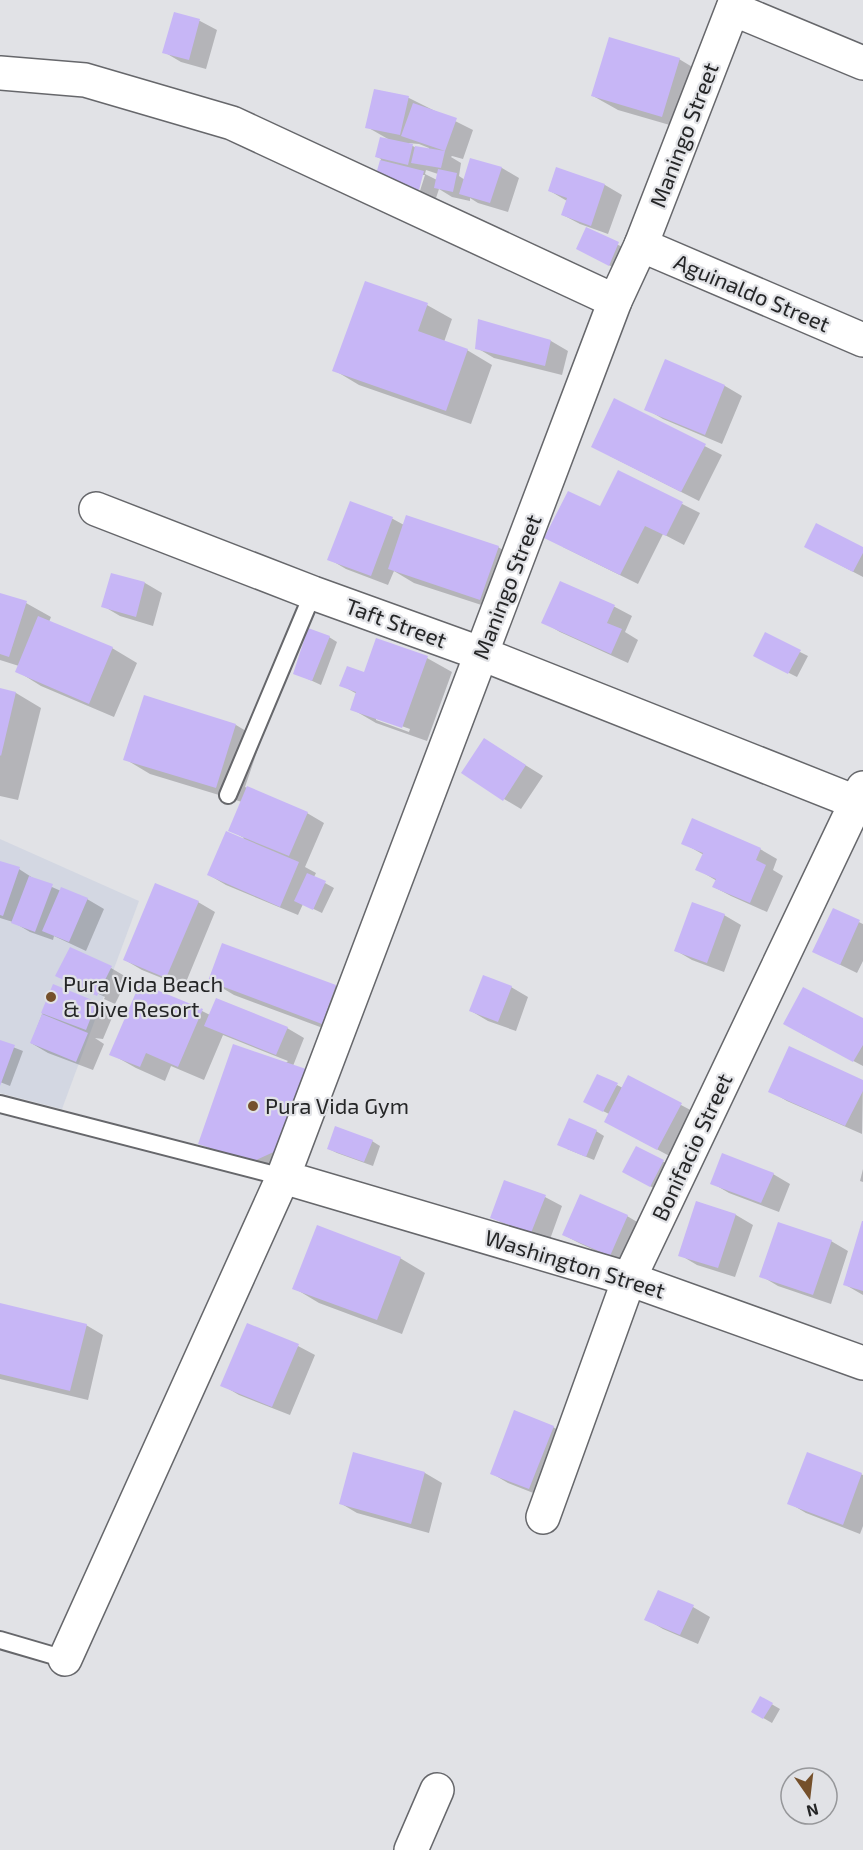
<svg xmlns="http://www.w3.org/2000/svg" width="863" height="1850" viewBox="0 0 863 1850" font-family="'Exo 2',sans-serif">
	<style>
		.built { fill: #d3d7e2 }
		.shadow { fill: #0003; fill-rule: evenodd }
		.building { fill: #c7b6f6 }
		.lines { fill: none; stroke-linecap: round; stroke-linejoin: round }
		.service-casing { stroke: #66676b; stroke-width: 20 }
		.minor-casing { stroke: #66676b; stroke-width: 36 }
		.tertiary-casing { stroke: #66676b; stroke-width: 36 }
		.service { stroke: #fff; stroke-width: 16 }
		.minor { stroke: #fff; stroke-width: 33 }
		.tertiary { stroke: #fff; stroke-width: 33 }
		.poi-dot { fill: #75502b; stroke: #e1e2e6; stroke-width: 2 }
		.labels { text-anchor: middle; stroke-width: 4.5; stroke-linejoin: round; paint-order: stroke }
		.street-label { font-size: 22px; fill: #252627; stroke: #e1e2e6 }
		.poi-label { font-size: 22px; fill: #252627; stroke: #e1e2e6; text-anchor: start }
	</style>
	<rect width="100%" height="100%" fill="#e1e2e6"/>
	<!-- built -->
	<path class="built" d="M0,839L139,901L62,1109L0,1093Z"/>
	<!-- shadow -->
	<path class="shadow" d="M175,14L200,21L217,30L206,69L181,62L164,52Z
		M679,59L704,74L687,130L618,110L593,96Z
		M376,90L409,98L473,130L463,159L452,156L451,157L461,163L459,176L465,180L471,160L502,168L519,178L508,212L478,203L470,198V201L452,197L439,189L436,198L419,194L425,175H421L417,193L377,177L381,159L377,157L388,139L367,127ZM408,143L419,144L429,148V150L416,148ZM426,170L438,174L437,180L425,174Z
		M557,169L605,185L622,195L608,234L580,224L563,215L567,201L550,191Z
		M587,229L636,254L626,274L578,249Z
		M427,305L452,319L444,342L467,350L492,365L471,424L359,385L334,370Z
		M480,321L551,341L568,351L562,375L494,358L477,348Z
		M666,361L725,386L742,396L722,444L663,419L646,409Z
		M615,400L722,455L699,501L610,456Z
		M619,472L700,513L684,545L663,534L638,584L563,547L601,508Z
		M351,503L393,519L404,525L498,547L523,562L506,613L414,583L394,571L388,585L346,569L329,559Z
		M863,549V577L823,556Z
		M112,575L145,583L162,593L153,626L120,616L103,606Z
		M560,583L615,607L632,616L625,632L638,640L628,663L560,632L543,622Z
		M0,595L26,603L51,617L49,622L112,648L137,663L114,717L41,686L17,671L19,666L0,660Z
		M329,637L337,642L321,685L295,673Z
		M377,640L427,658L452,672L427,741L376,723L352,709L357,694L341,685L364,674ZM376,717L410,729L409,732L376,720Z
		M800,652L808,656L797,677L763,660Z
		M0,689L16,693L41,708L18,800L0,796Z
		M236,725L261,740L245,787L307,813L324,823L305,867L316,873L314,877L334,888L322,913L303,904L298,915L226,885L209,875L244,838L230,830L242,802L150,774L125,759Z
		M501,750L543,776L521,809L504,799Z
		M683,843L760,849L777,859L773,870L783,876L767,912L731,896L714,887L717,881L697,869L704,855Z
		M0,862L19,869L36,880L61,891L87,899L104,909L86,951L54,936L53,940L30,932L13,922L0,918Z
		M198,902L215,912L184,987L142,970L125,960Z
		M833,910L863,924V961L857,973L814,952Z
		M724,915L741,925L724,972L692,960L675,950Z
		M223,945L336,986L361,1001L347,1037L234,995L209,980Z
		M111,968L128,978L115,1004L104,999L105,997L73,982Z
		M53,986L97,1003L114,1013L103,1039L95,1038L104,1044L93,1070L48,1053L31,1043Z
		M511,987L528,997L516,1031L488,1021L471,1011Z
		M202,1011L210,1015L287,1028L304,1038L293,1066L305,1070L330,1085L278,1175L225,1157L200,1143L288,1061L223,1035L204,1080L171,1066L165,1081L136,1068L111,1054Z
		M863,1020V1066L802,1034Z
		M0,1042L23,1051L10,1086L0,1082Z
		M863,1082L862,1134L787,1101L770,1091Z
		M617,1085L623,1088L681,1105L698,1114L675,1159L623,1131L609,1114L593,1106Z
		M596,1131L604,1136L594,1160L567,1149Z
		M372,1141L380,1146L373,1166L337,1153L329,1149Z
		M636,1148L672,1166L659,1191L624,1172Z
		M863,1169V1182L860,1181Z
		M773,1174L790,1184L779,1212L729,1193L712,1183Z
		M545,1197L562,1206L549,1242L509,1227L492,1217Z
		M697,1202L736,1215L753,1225L735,1277L697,1265L680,1255Z
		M627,1216L644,1226L627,1265L581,1244L564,1235Z
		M863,1224V1295L844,1284Z
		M831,1241L848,1251L831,1304L778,1286L761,1276Z
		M400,1258L425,1273L402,1334L319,1303L294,1288Z
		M0,1305L86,1325L103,1335L88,1400L0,1379Z
		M298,1346L315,1355L290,1415L239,1395L222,1385Z
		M553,1427L570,1437L546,1498L508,1483L491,1473Z
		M354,1454L425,1473L442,1483L429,1533L357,1513L340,1503Z
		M808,1454L863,1475V1526L860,1534L806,1513L789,1503Z
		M658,1592L693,1607L710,1617L698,1644L663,1629L646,1619Z
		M761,1698L780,1709L772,1723L753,1712Z"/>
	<!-- building -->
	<path class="building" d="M174,12L200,19L189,60L162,53Z
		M609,37L680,58L662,117L591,96Z
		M374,89L409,96L400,135L365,128Z
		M413,103L457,118L445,151L401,136Z
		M380,137L413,144L408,165L375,157Z
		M415,146L445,151L441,168L411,163Z
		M470,158L502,167L490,203L459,194Z
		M380,160L424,171L419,190L375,178Z
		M556,167L605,184L591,226L561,215L567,198L548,191Z
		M438,169L457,173L453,192L434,188Z
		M586,227L619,242L609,266L576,249Z
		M365,281L428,303L418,331L468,349L446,411L332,371Z
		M478,319L551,340L545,366L475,349Z
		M665,359L725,385L705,435L644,410Z
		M614,398L706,444L681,492L591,447Z
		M618,470L683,502L666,536L645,526L620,575L544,538L568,491L600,506Z
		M350,501L393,517L371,576L327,560Z
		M406,515L499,546L480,600L388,569Z
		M816,523L863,547V553L853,572L804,547Z
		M111,573L145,582L136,617L101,607Z
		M560,581L615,605L607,623L622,629L611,654L541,623Z
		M0,593L27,601L9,657L0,654Z
		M38,616L113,647L89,704L15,672Z
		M308,628L330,636L312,681L293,674Z
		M765,632L801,650L788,674L753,656Z
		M376,638L428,656L402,728L350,710L356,692L339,686L347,666L364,672Z
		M0,688L16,692L1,756L0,755Z
		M144,695L236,724L216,788L123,760Z
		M484,738L526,765L503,801L461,773Z
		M247,786L308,812L289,856L228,831Z
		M692,818L761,848L756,860L766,865L750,903L712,887L716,879L695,870L703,853L681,844Z
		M226,831L299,862L280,907L207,875Z
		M0,861L20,867L3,916L0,915Z
		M307,873L326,881L313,910L294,901Z
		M29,876L53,884L35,932L11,923Z
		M155,883L199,901L166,978L123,960Z
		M61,887L88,898L69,942L42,931Z
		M692,902L725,914L707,963L674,951Z
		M833,908L860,920L840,965L812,952Z
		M222,943L336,985L322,1024L208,981Z
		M70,947L112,966L97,996L55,976Z
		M483,975L512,986L498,1022L469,1011Z
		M140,983L203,1009L178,1067L146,1053L140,1067L109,1055Z
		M53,984L97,1002L86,1030L41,1013Z
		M803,987L863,1018V1045L853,1062L783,1024Z
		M216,998L288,1027L276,1055L204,1026Z
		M42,1014L88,1033L76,1062L30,1043Z
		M0,1040L15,1045L0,1086Z
		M233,1044L306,1069L278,1150L252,1162L198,1144Z
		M789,1046L863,1080V1091L845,1126L768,1092Z
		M597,1074L618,1083L603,1112L583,1102Z
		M628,1075L682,1103L657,1150L604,1122Z
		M569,1118L597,1130L586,1157L557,1145Z
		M335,1126L373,1140L364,1162L327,1149Z
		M636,1146L664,1160L650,1187L622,1172Z
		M722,1153L774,1173L761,1203L710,1184Z
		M504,1180L546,1195L531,1233L490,1218Z
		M580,1194L628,1215L610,1256L562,1235Z
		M696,1201L736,1214L718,1268L678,1256Z
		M862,1221H863V1291L843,1285Z
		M778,1222L832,1240L813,1295L759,1277Z
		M317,1225L401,1257L377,1320L292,1289Z
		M0,1303L87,1324L70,1391L0,1374Z
		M247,1323L299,1344L272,1407L220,1386Z
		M514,1410L554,1426L529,1489L490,1474Z
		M353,1452L425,1472L411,1524L339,1504Z
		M807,1452L862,1473L843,1525L787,1504Z
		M658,1590L694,1605L680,1635L644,1620Z
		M760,1696L773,1703L763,1719L751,1712Z"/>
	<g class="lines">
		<!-- service casing -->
		<g class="service-casing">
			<path id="service" d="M228,795L313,593
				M0,1104L283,1177
				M0,1640L65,1659"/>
		</g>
		<!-- minor casing -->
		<g class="minor-casing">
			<path id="minor" d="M733,9L863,63
				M0,73L85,80L232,123L615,301
				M641,245L863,340
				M96,509L313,593L482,654L863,805
				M543,1517L629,1279L863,788
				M65,1659L283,1177
				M411,1850L437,1790"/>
		</g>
		<!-- tertiary casing -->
		<g class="tertiary-casing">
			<path id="tertiary" d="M736,0L641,245L615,301L283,1177L629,1279L863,1363"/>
		</g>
		<!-- service -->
		<use href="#service" class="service"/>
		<!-- minor -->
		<use href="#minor" class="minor"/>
		<!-- tertiary -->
		<use href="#tertiary" class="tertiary"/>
	</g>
	<!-- markers -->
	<g class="poi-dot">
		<circle cx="51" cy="997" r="6"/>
		<circle cx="253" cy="1106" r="6"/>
	</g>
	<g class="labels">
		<!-- street labels -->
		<g class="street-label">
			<text transform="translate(684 135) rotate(-69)" y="8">Maningo Street</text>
			<text transform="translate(752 293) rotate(23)" y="8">Aguinaldo Street</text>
			<text transform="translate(507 587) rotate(-69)" y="8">Maningo Street</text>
			<text transform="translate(396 623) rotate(20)" y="8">Taft Street</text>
			<text transform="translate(692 1147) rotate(-65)" y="8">Bonifacio Street</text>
			<text transform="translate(575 1264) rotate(17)" y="8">Washington Street</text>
		</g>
		<!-- poi labels -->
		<g class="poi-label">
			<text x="63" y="992">Pura Vida Beach<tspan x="63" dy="25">&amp; Dive Resort</tspan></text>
			<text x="265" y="1114">Pura Vida Gym</text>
		</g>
	</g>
	<!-- north arrow -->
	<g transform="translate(809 1796) rotate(166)"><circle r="28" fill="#e1e2e6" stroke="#96979a" stroke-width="1.5"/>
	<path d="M0-4.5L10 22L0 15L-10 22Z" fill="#75502b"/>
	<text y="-9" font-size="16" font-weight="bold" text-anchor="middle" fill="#252627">N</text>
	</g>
</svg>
